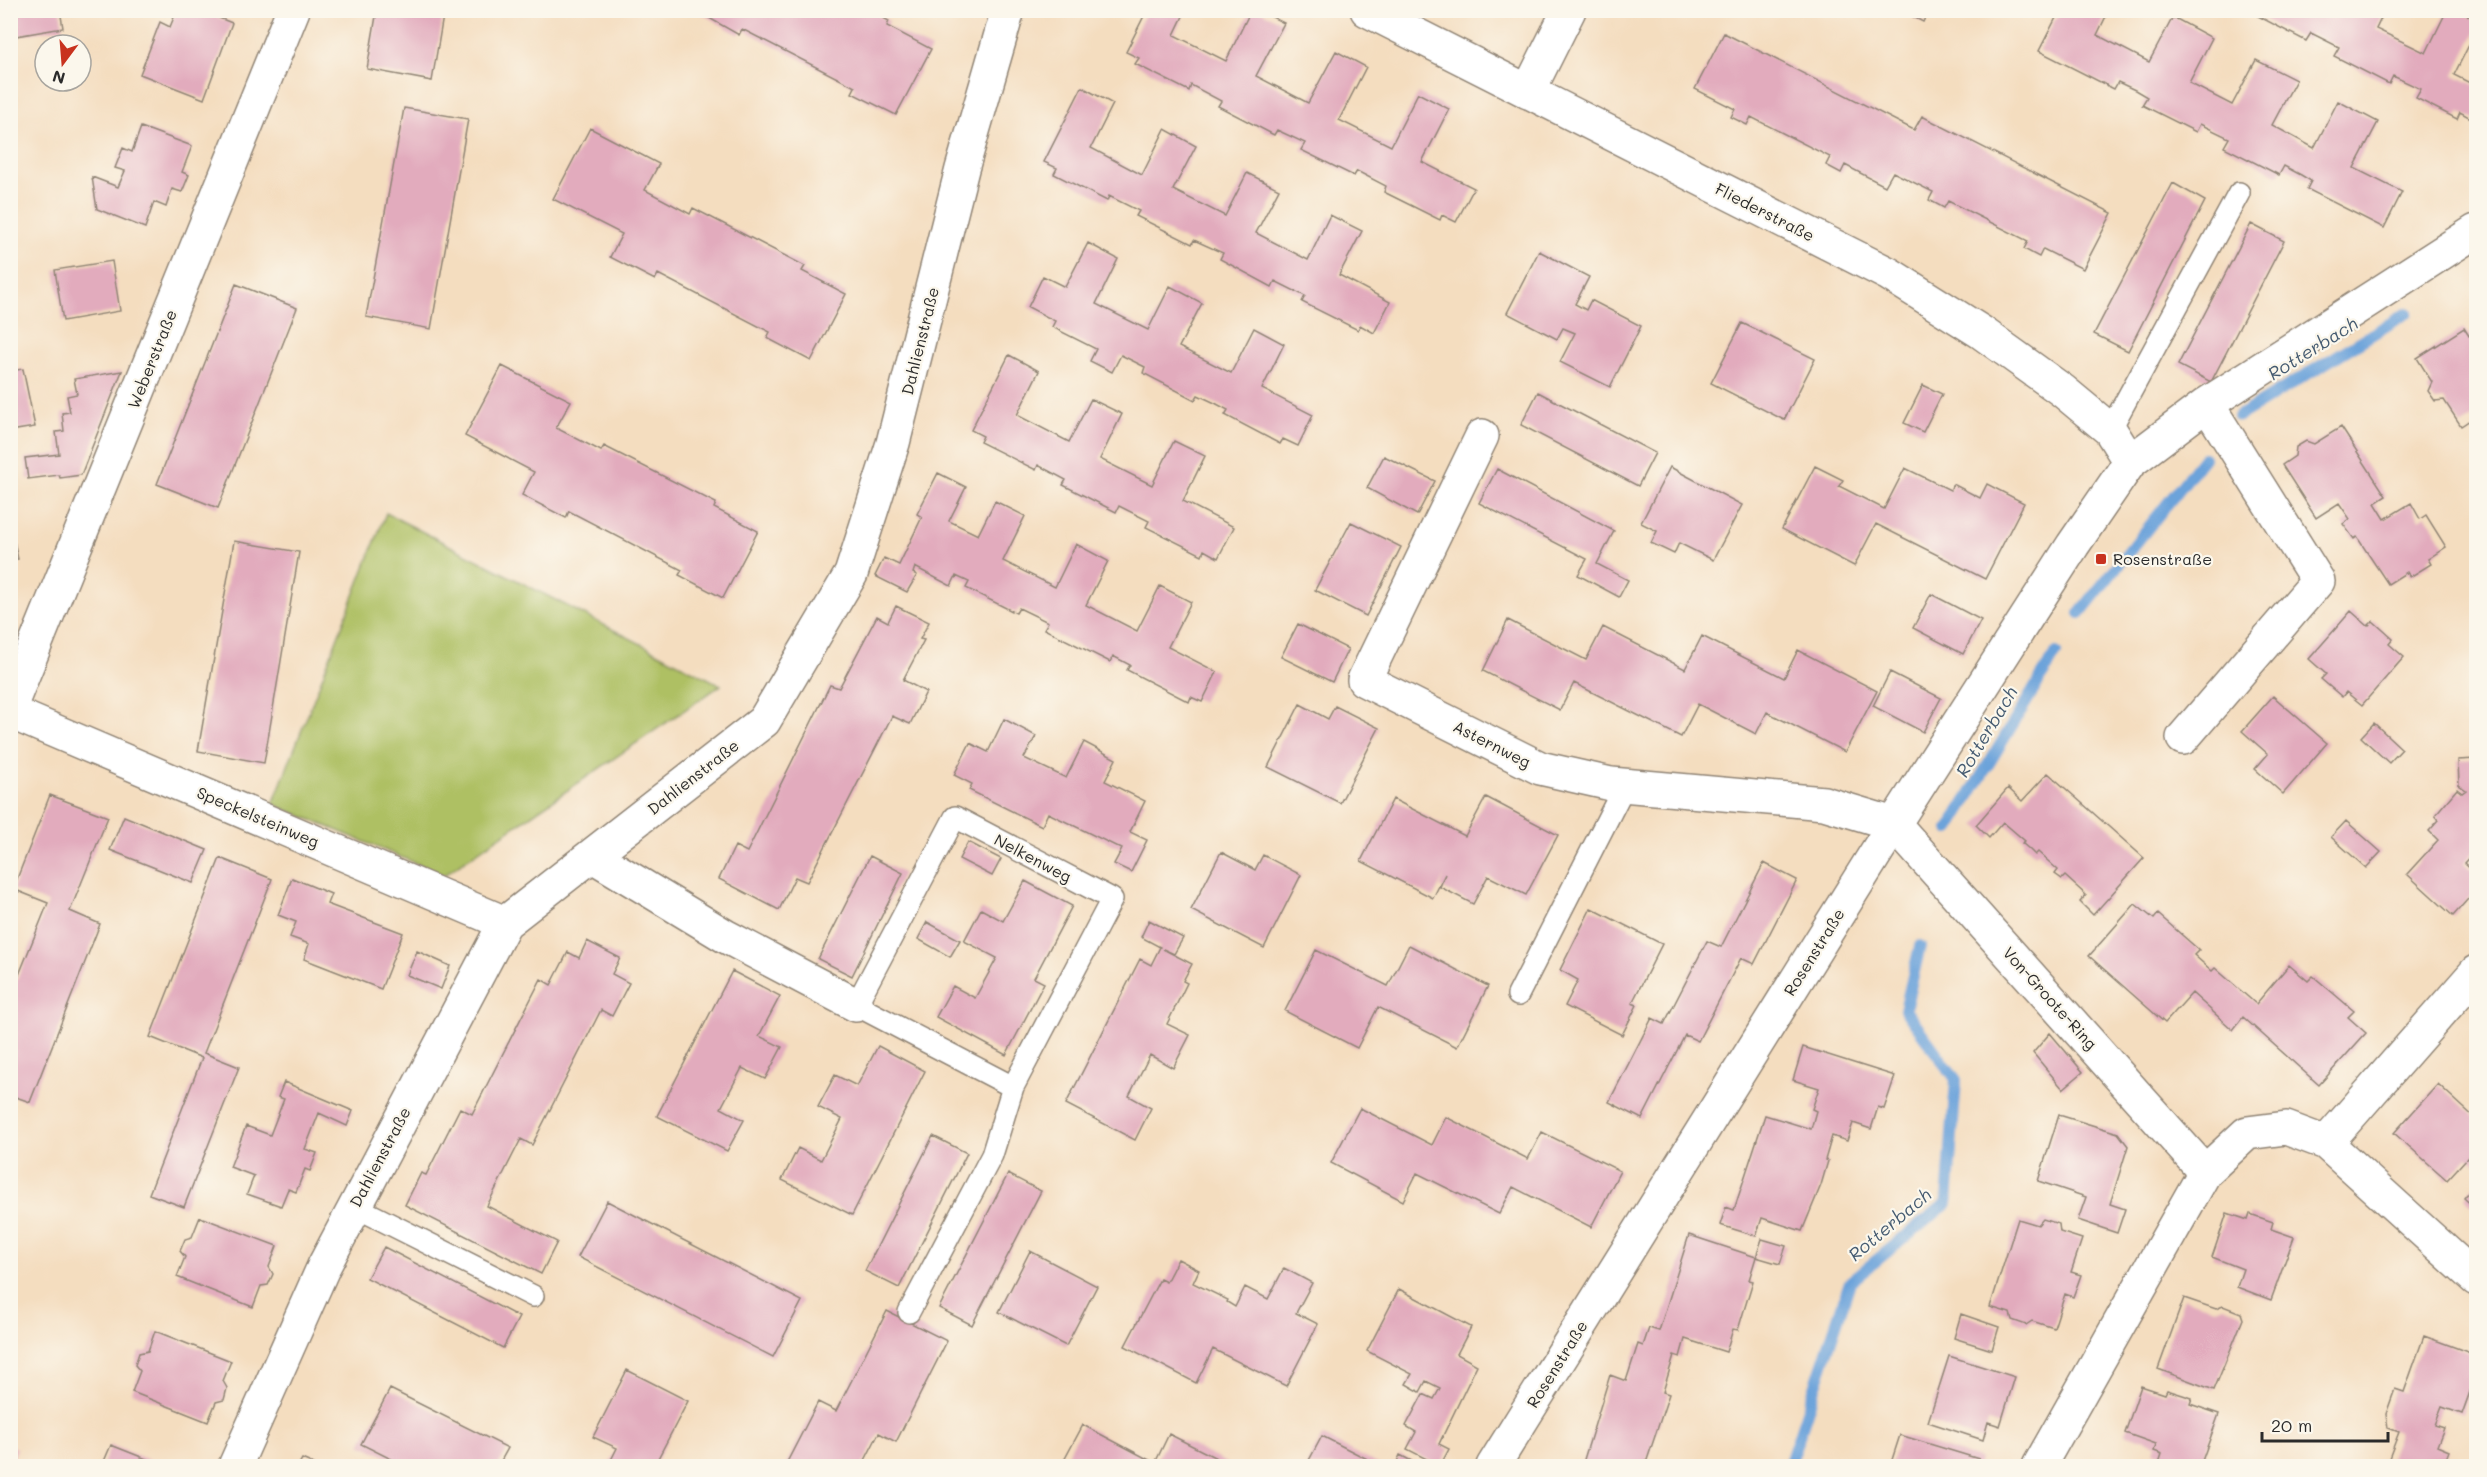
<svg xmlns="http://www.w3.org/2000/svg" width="2487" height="1477" viewBox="0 0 2487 1477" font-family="Mali,sans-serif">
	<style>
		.green { fill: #aec063; stroke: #6c7647; stroke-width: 1.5 }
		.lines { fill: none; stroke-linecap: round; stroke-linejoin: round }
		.stream { stroke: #6ca3da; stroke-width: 12 }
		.building { fill: #e2abbd }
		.service-casing { stroke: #908475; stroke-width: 24 }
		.minor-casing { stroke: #908475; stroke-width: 36 }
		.service { stroke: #fff; stroke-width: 21 }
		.minor { stroke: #fff; stroke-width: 33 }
		.poi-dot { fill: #c8321e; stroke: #fbf7ec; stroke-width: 2 }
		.labels { text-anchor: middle; stroke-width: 4.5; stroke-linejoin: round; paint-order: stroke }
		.street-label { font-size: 16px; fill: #2b2b2b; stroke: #fbf7ec }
		.poi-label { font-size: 16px; fill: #2b2b2b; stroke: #fbf7ec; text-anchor: start }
		.water-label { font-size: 18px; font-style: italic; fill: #455b71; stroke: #fbf7ec }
	</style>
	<rect width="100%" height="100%" fill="#fbf7ec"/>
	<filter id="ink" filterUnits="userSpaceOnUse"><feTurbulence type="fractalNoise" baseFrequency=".0167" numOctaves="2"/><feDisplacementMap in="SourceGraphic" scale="12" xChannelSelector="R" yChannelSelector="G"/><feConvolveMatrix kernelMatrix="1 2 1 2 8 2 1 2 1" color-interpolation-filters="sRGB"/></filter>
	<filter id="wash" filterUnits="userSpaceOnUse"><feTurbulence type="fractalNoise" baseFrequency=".008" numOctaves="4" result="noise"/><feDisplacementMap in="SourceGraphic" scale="24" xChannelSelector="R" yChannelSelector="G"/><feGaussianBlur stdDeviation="1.35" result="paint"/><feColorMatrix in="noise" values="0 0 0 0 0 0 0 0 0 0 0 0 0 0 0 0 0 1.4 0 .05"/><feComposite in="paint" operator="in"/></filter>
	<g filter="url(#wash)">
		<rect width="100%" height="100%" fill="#f4ddbf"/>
		<!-- green -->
		<path class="green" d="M386,513L721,685L444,875L273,804Z"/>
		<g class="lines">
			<!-- stream -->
			<path class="stream" d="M2239,416L2407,313
				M2080,613L2204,458
				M1949,829L2056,653
				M1789,1466L1850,1282L1947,1203L1956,1080L1905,1010L1920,946"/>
		</g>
		<g id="blocks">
			<!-- building -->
			<path class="building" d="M10,10H60L63,28L10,37Z
				M177,10H199L232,23L204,99L140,74L160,22L170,27Z
				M377,10H444L432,81L367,69Z
				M695,10H869L889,21L887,26L931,49L896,115L852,93L855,87L742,29L739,35Z
				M1147,10H1186L1174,35L1226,61L1251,10H1258L1284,23L1256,76L1308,103L1336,51L1366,67L1339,120L1391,146L1418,93L1449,109L1422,162L1474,188L1456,222L1442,215L1440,220L1384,192L1386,186L1357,171L1354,176L1301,150L1305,143L1277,130L1274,135L1218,106L1221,101L1191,85L1189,91L1135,64L1139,58L1126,52Z
				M1900,10H1929L1923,22Z
				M2060,10H2109L2097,35L2149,62L2173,17L2212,38L2189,83L2232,105L2256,60L2296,80L2272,125L2314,148L2338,101L2378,122L2354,168L2402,192L2384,228L2307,189L2311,181L2301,175L2284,166L2279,175L2224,147L2229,138L2200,124L2196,132L2142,105L2147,97L2135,90L2118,82L2114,89L2039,51Z
				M2253,10H2385L2376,29L2426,53L2447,10H2458L2476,20V31L2454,75L2476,86V121L2460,112L2457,119L2416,98L2421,89L2393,76L2389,84L2334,56L2339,47L2311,33L2306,41L2252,13Z
				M1724,33L1914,130L1922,116L2112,213L2083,269L2043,249L2039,257L2024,249L2028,241L1948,201L1944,208L1929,200L1933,192L1893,172L1885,186L1845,165L1841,173L1826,165L1830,157L1751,117L1747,125L1731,117L1735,109L1695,89Z
				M1082,87L1113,104L1091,148L1142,175L1165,129L1196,146L1173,190L1225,216L1247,173L1279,189L1256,233L1308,260L1330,215L1362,231L1339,275L1390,302L1374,333L1360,325L1358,330L1302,302L1305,296L1275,281L1272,287L1220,259L1223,253L1194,240L1192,244L1136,216L1139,211L1109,196L1107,201L1054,174L1057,168L1044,162Z
				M404,108L468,119L431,329L366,317Z
				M141,127L192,146L182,172L189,175L182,192L172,189L166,207L154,202L145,228L97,209L92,177L118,187L125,171L115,168L123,148L132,152Z
				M590,128L659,164L645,190L690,214L693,208L805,266L802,271L846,294L811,361L767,338L770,332L658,274L655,280L610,257L622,234L553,199Z
				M2173,183L2205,201L2128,351L2094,334Z
				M2251,224L2284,241L2211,382L2178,365Z
				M1088,243L1118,259L1096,304L1148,330L1170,286L1202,303L1179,347L1231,373L1254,328L1284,344L1262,389L1313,415L1298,446L1283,439L1280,444L1225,415L1228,410L1215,403L1198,395L1195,400L1143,373L1145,367L1121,355L1112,372L1090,361L1096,349L1052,327L1055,321L1028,307L1043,276L1065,287Z
				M1539,251L1589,277L1575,304L1586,310L1591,300L1641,326L1610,387L1560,362L1575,333L1563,328L1557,339L1507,313Z
				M112,261L120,311L63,321L55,270Z
				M236,284L297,308L218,508L157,484Z
				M1742,323L1815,359L1784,420L1711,383Z
				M2464,328L2469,336L2476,331V416L2461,426L2444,400L2435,401L2428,391L2432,382L2417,358Z
				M1009,355L1039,371L1017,415L1069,442L1091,399L1122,414L1100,459L1152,485L1174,441L1205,456L1183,501L1234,527L1218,558L1204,550L1202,555L1146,527L1149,521L1119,506L1116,512L1063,485L1066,480L1038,465L1036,470L980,442L983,436L971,430Z
				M502,366L571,401L556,428L601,451L604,446L716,503L714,508L758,531L723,598L679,575L682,570L569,511L566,518L522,495L534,472L465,436Z
				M23,369L35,427L10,431V371Z
				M122,371L81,475L60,478L59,475L28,479L25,458L59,454L56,432L64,431L62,413L70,412L67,396L77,394L74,379Z
				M1923,385L1942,394L1923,432L1904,423Z
				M1538,392L1655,453L1638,486L1521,425Z
				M2341,427L2386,496L2375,503L2385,519L2411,503L2420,519L2426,515L2446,547L2428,559L2431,564L2410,577L2407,572L2388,584L2357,537L2354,539L2343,524L2350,519L2339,503L2316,518L2282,465L2295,456L2296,447L2306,441L2314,444Z
				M1384,456L1435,481L1417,515L1367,488Z
				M1815,466L1843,480L1839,486L1884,509L1905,468L1950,490L1953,484L1980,498L1987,484L2024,503L1985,579L1876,524L1854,566L1782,529Z
				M1670,467L1742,505L1713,560L1679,543L1674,554L1651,543L1657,531L1641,523Z
				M1497,469L1614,531L1597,564L1628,580L1619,597L1578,575L1587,559L1479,503Z
				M938,473L966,487L949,521L978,535L995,501L1025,516L1003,561L1055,587L1076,544L1108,561L1086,605L1137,631L1160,586L1191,602L1168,647L1217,672L1202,702L1191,697L1189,702L1127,670L1130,665L1113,656L1110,662L1044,629L1048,622L1019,608L1016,613L966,588L969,582L956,576L951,586L915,567L913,573L917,575L907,592L875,576L884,558L899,565L922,517L917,514Z
				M10,522L18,559L10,560Z
				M1351,522L1401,547L1366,616L1315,590Z
				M234,541L299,552L264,763L198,751Z
				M1931,594L1981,620L1963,654L1913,628Z
				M896,606L929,622L920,639L924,640L903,680L926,692L910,724L892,716L807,882L795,877L779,910L719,879L735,846L747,852L830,685L839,688L877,616L888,622Z
				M2351,611L2368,626L2373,621L2393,639L2389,644L2404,657L2362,705L2346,692L2342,697L2321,679L2326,674L2309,659Z
				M1508,620L1586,660L1603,627L1685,669L1702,636L1784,678L1798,650L1877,691L1845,752L1767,712L1756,734L1698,704L1681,737L1574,683L1560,710L1483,671Z
				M1298,624L1348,649L1332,682L1281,657Z
				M1890,672L1941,698L1923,732L1873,706Z
				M2273,696L2327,743L2283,794L2255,769L2268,754L2242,731Z
				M1300,704L1328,719L1335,706L1379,728L1340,803L1268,767Z
				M1004,719L1036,736L1024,758L1066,778L1084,742L1116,759L1105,781L1145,801L1130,832L1147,840L1131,872L1114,864L1122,849L1048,813L1042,826L969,790L972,784L954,775L970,743L988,752Z
				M2374,723L2402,749L2389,763L2361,737Z
				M2476,759V852L2475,851L2464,863L2476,874V890L2453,916L2407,874L2438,840L2429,831L2439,820L2435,815L2457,789L2462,793L2466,790L2459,785L2458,760Z
				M2048,773L2144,858L2093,915L2080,902L2086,895L2065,876L2062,879L2055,874L2058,870L2038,852L2035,855L2029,849L2022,843L2025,841L2003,822L1989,838L1976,825L2008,788L2022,801Z
				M50,795L108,817L70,911L100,924L30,1102L10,1095V997L48,903L13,889Z
				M1486,797L1558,835L1526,895L1488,876L1473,904L1440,887L1445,874L1433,898L1361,861L1393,799L1465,836Z
				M124,816L207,850L193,883L110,850Z
				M2346,821L2381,852L2366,868L2331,837Z
				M968,842L1001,859L992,876L959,859Z
				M1221,852L1255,870L1263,855L1301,875L1264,948L1191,910Z
				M870,856L903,873L852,976L818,959Z
				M220,858L272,879L204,1053L239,1067L184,1207L149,1194L202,1058L150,1037Z
				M1764,863L1797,880L1754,964L1741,958L1698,1041L1685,1035L1642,1119L1609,1102L1652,1018L1664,1024L1707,941L1721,947Z
				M292,878L331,894L327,904L403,933L381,989L304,959L309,944L290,937L296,922L278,915Z
				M1025,881L1072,906L1034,978L1044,983L1006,1055L936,1017L953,986L975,998L997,958L964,941L981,909L1003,921Z
				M2135,904L2154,919L2158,914L2199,950L2194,955L2212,971L2215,968L2256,1004L2289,965L2308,981L2313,976L2354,1011L2348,1017L2366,1033L2319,1085L2243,1017L2233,1030L2192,993L2165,1023L2089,956Z
				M1591,908L1662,944L1632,1003L1637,1005L1622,1035L1565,1006L1578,980L1560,970Z
				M1149,920L1183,938L1174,954L1163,949L1192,964L1183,981L1187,983L1167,1024L1190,1035L1173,1068L1150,1055L1129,1096L1151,1108L1135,1140L1066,1104L1140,959L1151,965L1160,947L1141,937Z
				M927,922L960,940L950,957L918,939Z
				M587,941L620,958L612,974L629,983L612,1016L601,1010L532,1145L521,1139L487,1206L557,1242L541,1274L405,1205L421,1173L426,1175L460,1108L472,1114L541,979L551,985L568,952L579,958Z
				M1409,945L1488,986L1457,1047L1378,1007L1357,1048L1285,1011L1316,950L1388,986Z
				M417,951L450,966L441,989L407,975Z
				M732,971L780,996L759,1036L782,1047L765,1079L742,1068L721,1108L744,1120L727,1151L657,1116Z
				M2050,1033L2083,1072L2063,1089L2033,1053Z
				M878,1046L925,1071L852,1215L782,1180L798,1148L821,1160L842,1119L818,1107L835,1075L857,1086Z
				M1803,1047L1895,1076L1884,1109L1878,1107L1871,1129L1853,1123L1847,1141L1832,1136L1825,1160L1828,1161L1821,1185L1802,1231L1762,1218L1756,1236L1720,1225L1726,1207L1734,1210L1765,1115L1811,1129L1816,1111L1812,1109L1819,1088L1793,1080Z
				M284,1082L353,1111L347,1126L319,1113L305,1149L317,1153L310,1171L305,1169L296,1192L288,1189L281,1206L247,1194L254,1176L230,1167L246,1126L270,1135L284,1099L278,1097Z
				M2438,1084L2476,1119V1164L2468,1157L2447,1180L2394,1133Z
				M1360,1108L1432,1145L1446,1117L1528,1159L1542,1132L1620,1171L1591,1227L1513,1187L1499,1214L1417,1173L1403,1201L1331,1163Z
				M2059,1115L2118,1133L2128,1146L2110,1204L2125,1209L2117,1233L2078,1220L2086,1197L2038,1181Z
				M933,1136L967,1153L899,1288L865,1271Z
				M1008,1174L1041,1191L972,1325L939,1308Z
				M2476,1183V1209L2464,1198Z
				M607,1201L802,1301L773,1357L578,1257Z
				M2227,1213L2248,1220L2250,1214L2273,1222L2271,1229L2294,1237L2271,1300L2237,1287L2243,1269L2212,1257Z
				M200,1217L277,1246L269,1267L273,1274L268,1285L261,1286L253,1307L177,1277L185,1257L180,1251L185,1239L192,1237Z
				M2018,1219L2038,1225L2043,1219L2059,1224L2060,1232L2082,1239L2071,1272L2081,1275L2073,1297L2065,1294L2054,1328L2032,1321L2026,1325L2012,1320L2010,1313L1990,1307Z
				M1689,1235L1756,1257L1749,1280L1753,1281L1738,1330L1733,1329L1726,1352L1685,1339L1680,1357L1674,1355L1663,1392L1669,1394L1645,1466H1582L1610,1375L1626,1381L1638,1344L1643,1346L1649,1328L1659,1331Z
				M1762,1239L1786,1246L1780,1264L1756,1257Z
				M384,1247L519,1317L503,1348L367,1278Z
				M1030,1251L1097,1286L1066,1346L999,1312Z
				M1178,1259L1199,1270L1193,1283L1228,1300L1227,1302L1235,1307L1245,1287L1268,1299L1284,1268L1312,1283L1296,1313L1318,1324L1286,1386L1213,1349L1196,1383L1125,1346L1160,1279L1166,1282Z
				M1399,1289L1471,1327L1457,1354L1477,1365L1439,1444L1449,1449L1440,1466L1407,1449L1416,1432L1406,1426L1423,1394L1434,1399L1440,1388L1426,1381L1420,1392L1406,1384L1412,1374L1367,1351Z
				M2184,1298L2216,1309L2223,1306L2241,1313L2243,1319L2214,1390L2158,1369Z
				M887,1311L947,1341L896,1442L879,1433L862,1466H785L818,1402L836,1411Z
				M1961,1314L1999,1327L1992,1350L1954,1338Z
				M155,1331L231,1361L223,1381L227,1388L224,1400L216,1402L208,1422L132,1392L140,1371L135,1365L139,1353L148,1351Z
				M2424,1336L2476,1355V1375L2462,1414L2442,1407L2435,1425L2444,1428L2437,1446L2449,1451L2443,1466H2386L2399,1432L2388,1428L2386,1414L2395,1389L2404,1392Z
				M1949,1356L2015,1377L2000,1426L1988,1422L1983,1440L1928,1422Z
				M627,1370L688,1401L654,1466H608L617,1448L593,1437Z
				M2141,1386L2165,1394L2167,1390L2192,1398L2190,1404L2219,1414L2202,1461L2207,1462L2206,1466H2158L2162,1454L2154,1451L2156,1444L2125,1433Z
				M390,1389L508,1448L498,1466H405L361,1444Z
				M1083,1425L1155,1463L1169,1434L1232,1466H1061Z
				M1900,1435L1979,1459L1977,1466H1890Z
				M1322,1436L1381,1466H1306Z
				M10,1445L17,1448L11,1465H10Z
				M111,1445L164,1466H102Z
				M1400,1455L1421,1466H1395Z
				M302,1459L318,1466H298Z"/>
		</g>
	</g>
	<g filter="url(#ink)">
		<use href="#blocks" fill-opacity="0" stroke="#908475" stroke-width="1.5"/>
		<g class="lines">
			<!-- service casing -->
			<g class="service-casing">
				<path id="service" d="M2110,430L2239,193
					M1518,995L1625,785
					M354,1206L533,1296
					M909,1312L992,1155L1013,1087L1112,899L955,817L856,1005L1013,1087"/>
			</g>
			<!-- minor casing -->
			<g class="minor-casing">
				<path id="minor" d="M1367,10L1889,274L1981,332L2063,391L2110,430L2130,462
					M1528,92L1569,10
					M1482,436L1364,680L1540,768L1611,784L1824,803L1894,824L2205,1172
					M10,707L293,10
					M10,712L505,923
					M2183,738L2318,581L2207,404
					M593,856L725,936L856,1005
					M2326,1143L2476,972
					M235,1466L324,1266L505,923L764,721L851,574L893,443L962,169L1008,10
					M1493,1466L1894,824L2073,545L2130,462L2207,404L2476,231
					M2039,1466L2205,1172L2247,1133L2286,1128L2326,1143L2476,1279"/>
			</g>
			<!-- service -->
			<use href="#service" class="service"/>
			<!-- minor -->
			<use href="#minor" class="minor"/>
		</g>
	</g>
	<!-- markers -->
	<rect class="poi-dot" x="2095" y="553" width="12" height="12" rx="3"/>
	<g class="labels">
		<!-- street labels -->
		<g class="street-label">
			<text transform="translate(1765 212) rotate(27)" y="6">Fliederstraße</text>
			<text transform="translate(920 341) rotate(-76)" y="6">Dahlienstraße</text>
			<text transform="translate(152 359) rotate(-68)" y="6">Weberstraße</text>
			<text transform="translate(1492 744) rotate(27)" y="6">Asternweg</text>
			<text transform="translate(693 777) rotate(-38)" y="6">Dahlienstraße</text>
			<text transform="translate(258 817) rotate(23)" y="6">Speckelsteinweg</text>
			<text transform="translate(1033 858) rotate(28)" y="6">Nelkenweg</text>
			<text transform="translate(1814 952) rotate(-58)" y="6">Rosenstraße</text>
			<text transform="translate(2050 998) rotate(48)" y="6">Von-Groote-Ring</text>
			<text transform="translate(380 1157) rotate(-62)" y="6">Dahlienstraße</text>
			<text transform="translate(1557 1364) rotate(-58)" y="6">Rosenstraße</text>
		</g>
		<!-- poi labels -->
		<g class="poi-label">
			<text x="2113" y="565">Rosenstraße</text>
		</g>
		<!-- water labels -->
		<g class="water-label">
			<text transform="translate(2313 349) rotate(-32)" y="6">Rotterbach</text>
			<text transform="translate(1987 732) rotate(-59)" y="6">Rotterbach</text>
			<text transform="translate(1890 1225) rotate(-40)" y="6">Rotterbach</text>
		</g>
	</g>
	<!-- margin -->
	<rect width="2487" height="1477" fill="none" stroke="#fbf7ec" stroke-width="36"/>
	<!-- north arrow -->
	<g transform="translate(63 63) rotate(196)"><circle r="28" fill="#fbf7ec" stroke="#a8a59f" stroke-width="1.5"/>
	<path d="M0-4.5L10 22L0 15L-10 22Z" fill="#c8321e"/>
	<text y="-9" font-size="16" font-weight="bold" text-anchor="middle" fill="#2b2b2b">N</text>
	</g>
	<!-- scale -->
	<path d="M2262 1432v9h126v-9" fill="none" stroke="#2b2b2b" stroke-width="3"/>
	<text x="2271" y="1432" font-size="18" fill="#2b2b2b" stroke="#fbf7ec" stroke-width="4.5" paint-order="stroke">20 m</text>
</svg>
